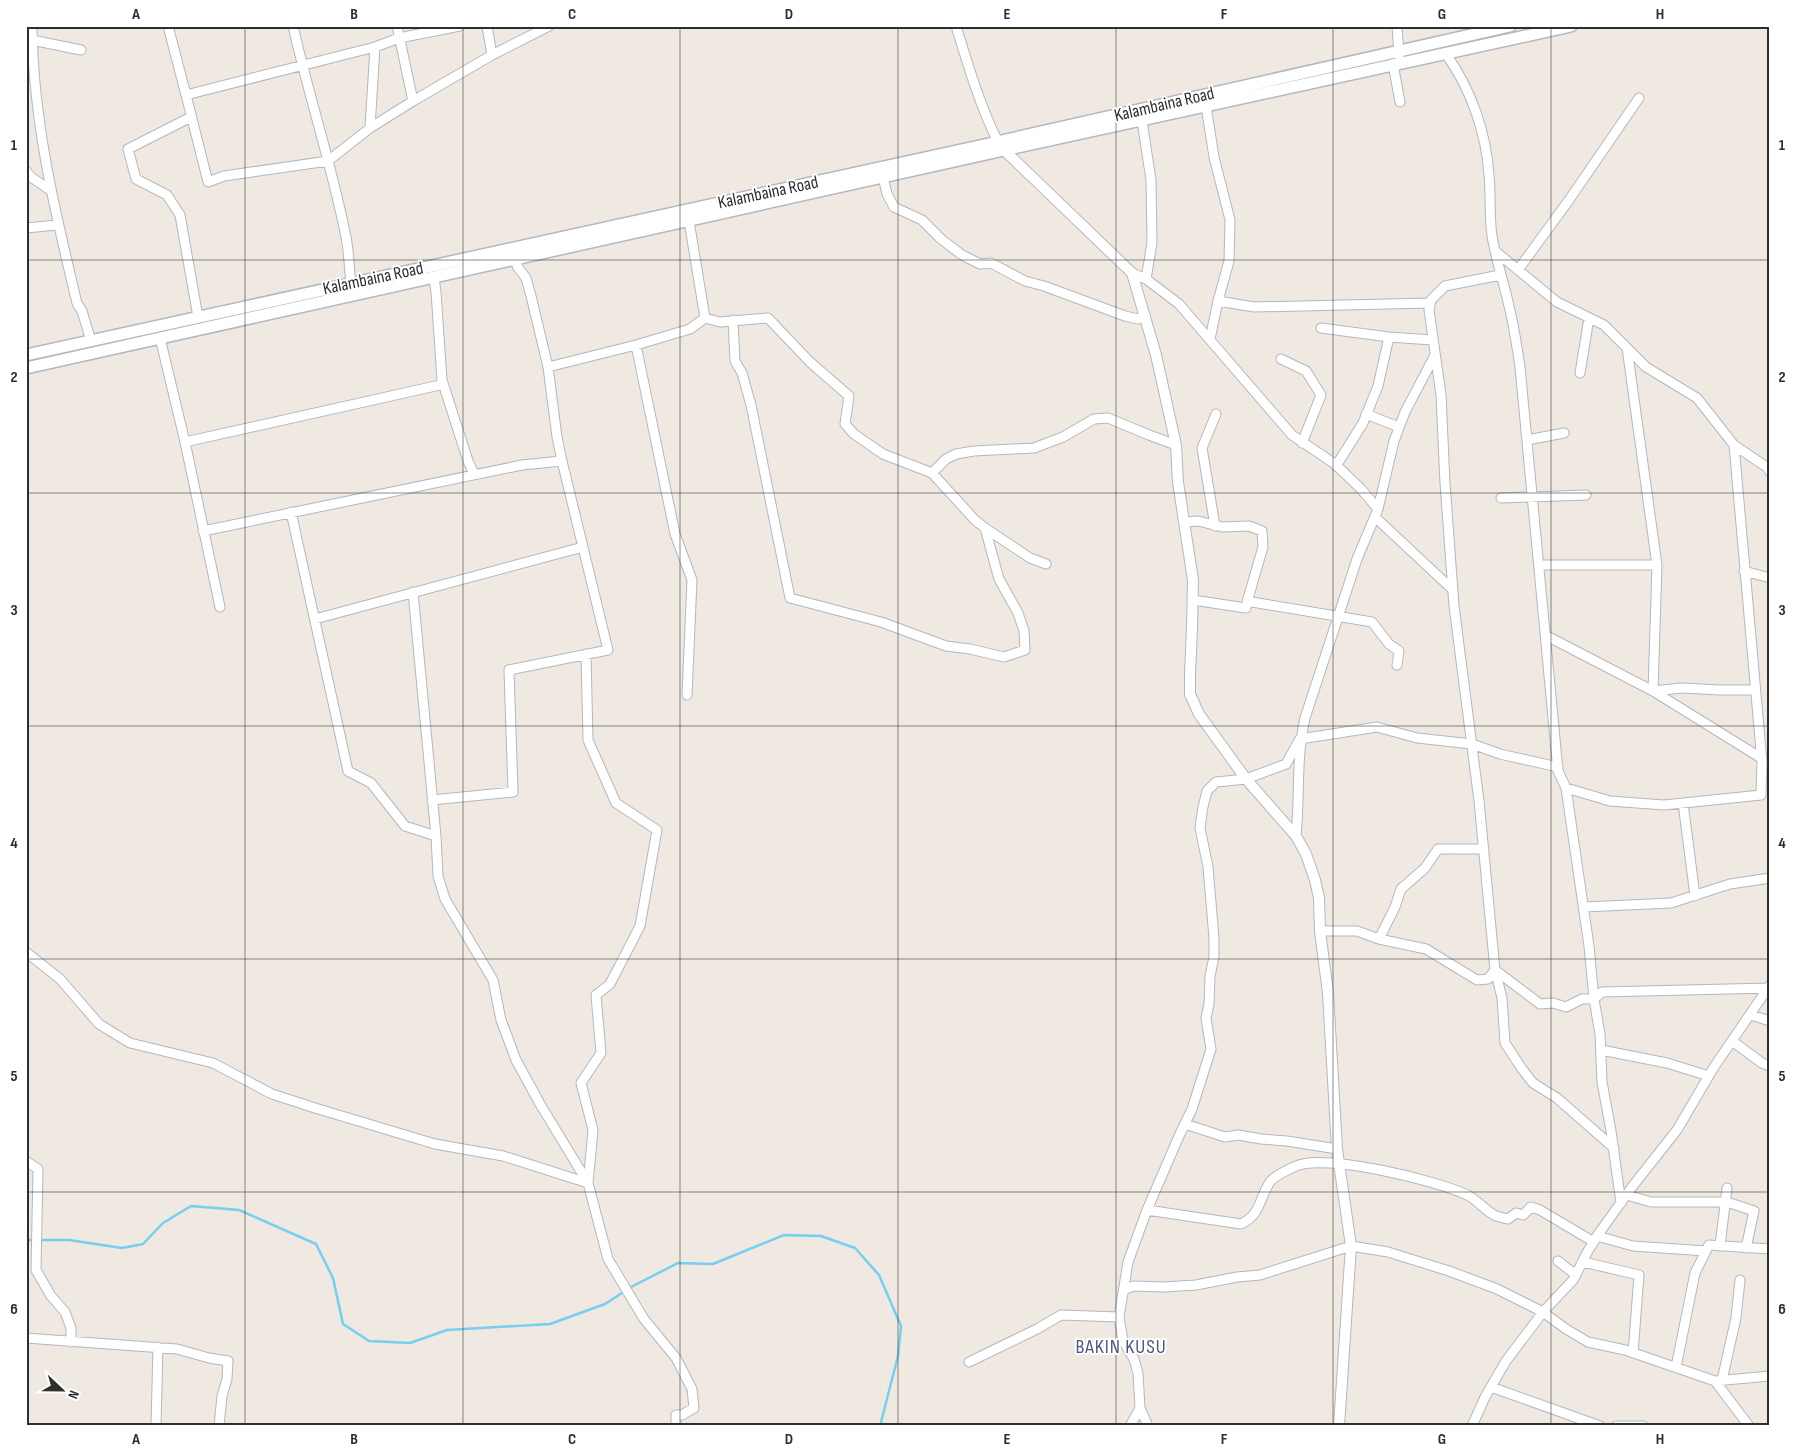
<svg xmlns="http://www.w3.org/2000/svg" width="1796" height="1452" viewBox="0 0 1796 1452" font-family="'Sofia Sans Condensed',sans-serif">
	<style>
		.lines { fill: none; stroke-linecap: round; stroke-linejoin: round }
		.stream { stroke: #75cff0; stroke-width: 2.5 }
		.minor-casing { stroke: #b4b7c1; stroke-width: 11 }
		.tertiary-casing { stroke: #b4b7c1; stroke-width: 12 }
		.secondary-casing { stroke: #b4b7c1; stroke-width: 14 }
		.minor { stroke: #fff; stroke-width: 9 }
		.tertiary { stroke: #fff; stroke-width: 10 }
		.secondary { stroke: #fff; stroke-width: 11 }
		.grid { fill: none; stroke: #2e2e2e; stroke-width: 1; stroke-opacity: 0.55 }
		.labels { text-anchor: middle; stroke-width: 4; stroke-linejoin: round; paint-order: stroke }
		.street-label { font-size: 18px; fill: #2e2e2e; stroke: #fff }
		.quarter-label { font-size: 20px; letter-spacing: 1px; fill: #4d5680; stroke: #fff }
		.neatline { fill: none; stroke: #2e2e2e; stroke-width: 2 }
		.grid-label { font-size: 16px; text-anchor: middle; font-weight: bold; fill: #2e2e2e }
	</style>
	<rect width="100%" height="100%" fill="#efe9e1"/>
	<g class="lines">
		<!-- stream -->
		<path class="stream" d="M26,1240H69L122,1248L143,1244L163,1223L191,1206L239,1210L316,1244L333,1278L343,1324L369,1341L410,1343L447,1330L550,1324L605,1304L625,1291
			M629,1288L678,1263L713,1264L784,1235L821,1236L855,1248L879,1275L901,1326L898,1356L880,1426"/>
		<!-- minor casing -->
		<g class="minor-casing">
			<path id="minor" d="M32,26C33,121 55,212 77,303L82,311L91,341
				M168,26L186,95L375,47L399,38L460,26
				M293,26C309,97 332,166 346,237C349,252 349,268 351,283
				M397,26L413,101
				M487,26L492,55
				M956,26C968,65 980,106 998,142
				M1397,26L1399,56
				M32,40L81,50
				M1446,54C1471,89 1486,132 1489,175C1491,195 1489,215 1492,236C1496,260 1504,283 1509,306C1514,326 1517,347 1520,367L1558,771L1566,788L1589,946L1594,999L1600,1034L1602,1082L1611,1131L1621,1203
				M1393,64L1400,102
				M186,95L208,182L224,176L328,161L370,128L413,101L492,55L549,26
				M1206,106L1214,157L1230,220L1229,261L1218,301L1210,339
				M191,117L128,149L136,179L167,195L180,215L198,317
				M1142,121L1151,180L1152,243L1146,279
				M370,128L375,47
				M26,171L31,177L50,190
				M883,177L887,194L894,207L922,220L941,239L962,255L980,264L991,263L1025,281L1044,286L1125,316L1138,319L1145,315
				M689,221L705,318L720,322L768,318L810,362L849,396L845,424L854,434L883,454L932,473L975,520L985,528L1030,558L1046,564
				M26,228L57,225
				M1495,251L1557,302L1604,325L1646,367L1697,398L1734,445L1768,468L1770,472
				M1518,270L1569,200L1639,98
				M1132,273L1146,279L1179,304L1292,435L1335,464L1361,489L1378,509
				M1218,301L1254,307L1430,303
				M733,320L735,361L742,373L751,405L790,598L881,622L946,646L970,649L1004,657L1025,650L1024,631L1018,613L999,579L985,528
				M1321,328L1389,337
				M160,338L185,442L220,607
				M636,345L690,329L705,318
				M1281,359L1306,371L1321,395L1302,443
				M548,367L636,345L675,534L692,580L687,695
				M1580,373L1589,318
				M442,380L468,461L474,474
				M1366,414L1399,427
				M1527,440L1564,433
				M185,442L440,385L442,380L436,292L434,278
				M1336,466L1363,423L1378,386L1389,337L1432,340
				M932,473L946,459L956,454L974,451L1034,448L1063,437L1094,419L1108,418L1149,435L1176,445
				M1501,498L1586,495
				M291,512L348,771L371,783L405,826L436,836L438,876L445,899L493,980L501,1020L516,1060L540,1104L588,1183L608,1259L644,1319L676,1358L692,1389L694,1408L682,1415H676V1426
				M1375,517L1453,590
				M1185,522L1198,521L1222,527L1249,526L1262,531L1263,547L1247,602
				M1215,526L1202,448L1216,414
				M203,531L522,465L562,461
				M1539,565H1657L1627,348
				M1657,565L1653,691L1682,688L1719,690H1755
				M1744,571L1770,578
				M413,592L436,836
				M1193,600L1246,608L1247,602H1252L1372,622L1389,644L1399,651L1397,665
				M315,619L583,547
				M1545,635L1653,691L1761,758
				M1566,788L1610,801L1664,805L1761,795L1762,762L1734,445
				M432,800L513,792L509,670L608,650L562,461L557,437L548,367L531,296L526,278L517,266V259
				M1683,803L1695,896
				M1296,836C1300,797 1296,757 1305,718L1357,559L1378,509L1394,441L1405,412L1435,355
				M1584,907L1671,903L1730,884L1770,878
				M1320,931H1357L1379,939L1426,949L1477,980L1488,979L1495,970L1479,801L1454,606L1445,483L1441,395L1429,310L1431,300L1445,286L1500,275
				M1379,939L1395,907L1401,889L1425,868L1438,849H1484
				M26,952L60,979L99,1024L130,1043L213,1063L272,1094L315,1108L435,1144L503,1156L588,1183L593,1130L581,1083L601,1053L596,995L610,984L640,926L657,830L616,803L588,740L586,654
				M1751,1015L1770,1021
				M1732,1041L1762,1063L1770,1066
				M1601,1050L1667,1063L1709,1076
				M1185,1124L1225,1137L1238,1135L1261,1139L1287,1141L1337,1149
				M1614,1148L1557,1098L1533,1083L1522,1069L1505,1043L1502,998L1495,970L1540,1004L1553,1003L1566,1007L1582,999H1594L1602,992L1770,988
				M26,1161L38,1169L36,1270L51,1296L65,1312L71,1328V1342
				M1627,1195L1651,1202H1727L1754,1211L1746,1248
				M1147,1210L1241,1224C1261,1215 1259,1198 1270,1182C1275,1175 1288,1170 1296,1166C1324,1153 1441,1181 1469,1196C1478,1201 1485,1210 1494,1215C1498,1217 1504,1218 1508,1219L1516,1213L1523,1215L1531,1207L1540,1210L1594,1242
				M1597,1236L1633,1246L1706,1251
				M1720,1246L1727,1188
				M1558,1261L1576,1275
				M1583,1262L1639,1275L1633,1353
				M1124,1290L1133,1286L1163,1287L1196,1285L1237,1277L1260,1275L1351,1246L1388,1252L1449,1271L1497,1289L1543,1312L1566,1329L1588,1342L1625,1350L1715,1381L1770,1376
				M26,1338L177,1349L209,1358L228,1361L227,1379L222,1396L219,1426
				M969,1362L1037,1329L1061,1315L1119,1317
				M1676,1367L1695,1273L1709,1245L1770,1249
				M1722,1380L1736,1318L1740,1280
				M1715,1381L1749,1426
				M1491,1387L1600,1426
				M156,1426L158,1347
				M1130,1426L1140,1408
				M1148,1426L1140,1408L1138,1373L1134,1359L1123,1341L1119,1317L1128,1262L1147,1210L1179,1136L1192,1109L1211,1049L1206,1018L1209,1004L1210,976L1214,957V938L1208,867L1200,828L1203,807L1207,791L1216,782L1246,779L1286,764L1300,739L1377,727L1417,738L1472,744L1500,754L1558,767
				M1472,1426L1485,1397L1506,1361L1543,1312L1573,1280L1588,1251L1597,1236L1632,1187L1677,1130L1714,1067L1770,985
				M1616,1426H1643"/>
		</g>
		<!-- tertiary casing -->
		<g class="tertiary-casing">
			<path id="tertiary" d="M1004,150L1132,273L1156,355L1176,445L1178,482L1193,580L1192,628L1190,674V694L1199,714L1246,779L1296,836L1306,854L1315,880L1319,898L1320,931L1328,993L1337,1149L1351,1246L1339,1426"/>
		</g>
		<!-- secondary casing -->
		<g class="secondary-casing">
			<path id="secondary" d="M26,355L984,145L1510,26
				M26,368L1004,150L1571,26"/>
		</g>
		<!-- minor -->
		<use href="#minor" class="minor"/>
		<!-- tertiary -->
		<use href="#tertiary" class="tertiary"/>
		<!-- secondary -->
		<use href="#secondary" class="secondary"/>
	</g>
	<!-- grid -->
	<path class="grid" d="M245,26V1426M463,26V1426M680,26V1426M898,26V1426M1116,26V1426M1333,26V1426M1551,26V1426M26,260H1770M26,493H1770M26,726H1770M26,959H1770M26,1192H1770"/>
	<g class="labels">
		<!-- street labels -->
		<g class="street-label">
			<text transform="translate(1164 104) rotate(-13)" y="6">Kalambaina Road</text>
			<text transform="translate(768 192) rotate(-12)" y="6">Kalambaina Road</text>
			<text transform="translate(373 278) rotate(-12)" y="6">Kalambaina Road</text>
		</g>
		<!-- quarter labels -->
		<g class="quarter-label">
			<text x="1121" y="1353">BAKIN KUSU</text>
		</g>
	</g>
	<!-- border -->
	<rect width="1796" height="1452" fill="none" stroke="#ffffff" stroke-width="55"/>
	<!-- north arrow -->
	<g transform="translate(62 1390) rotate(112)" stroke="#ffffff" stroke-width="4" paint-order="stroke">
	<path d="M0-4L9 19L0 12L-9 19Z" fill="#2e2e2e"/>
	<text y="-8" font-size="14" font-weight="bold" text-anchor="middle" fill="#2e2e2e">N</text>
	</g>
	<rect x="28" y="28" width="1740" height="1396" class="neatline"/>
	<g class="grid-label">
		<text x="136" y="19">A</text>
		<text x="354" y="19">B</text>
		<text x="572" y="19">C</text>
		<text x="789" y="19">D</text>
		<text x="1007" y="19">E</text>
		<text x="1224" y="19">F</text>
		<text x="1442" y="19">G</text>
		<text x="1660" y="19">H</text>
		<text x="14" y="150">1</text>
		<text x="1782" y="150">1</text>
		<text x="14" y="382">2</text>
		<text x="1782" y="382">2</text>
		<text x="14" y="615">3</text>
		<text x="1782" y="615">3</text>
		<text x="14" y="848">4</text>
		<text x="1782" y="848">4</text>
		<text x="14" y="1081">5</text>
		<text x="1782" y="1081">5</text>
		<text x="14" y="1314">6</text>
		<text x="1782" y="1314">6</text>
		<text x="136" y="1444">A</text>
		<text x="354" y="1444">B</text>
		<text x="572" y="1444">C</text>
		<text x="789" y="1444">D</text>
		<text x="1007" y="1444">E</text>
		<text x="1224" y="1444">F</text>
		<text x="1442" y="1444">G</text>
		<text x="1660" y="1444">H</text>
	</g>
</svg>
